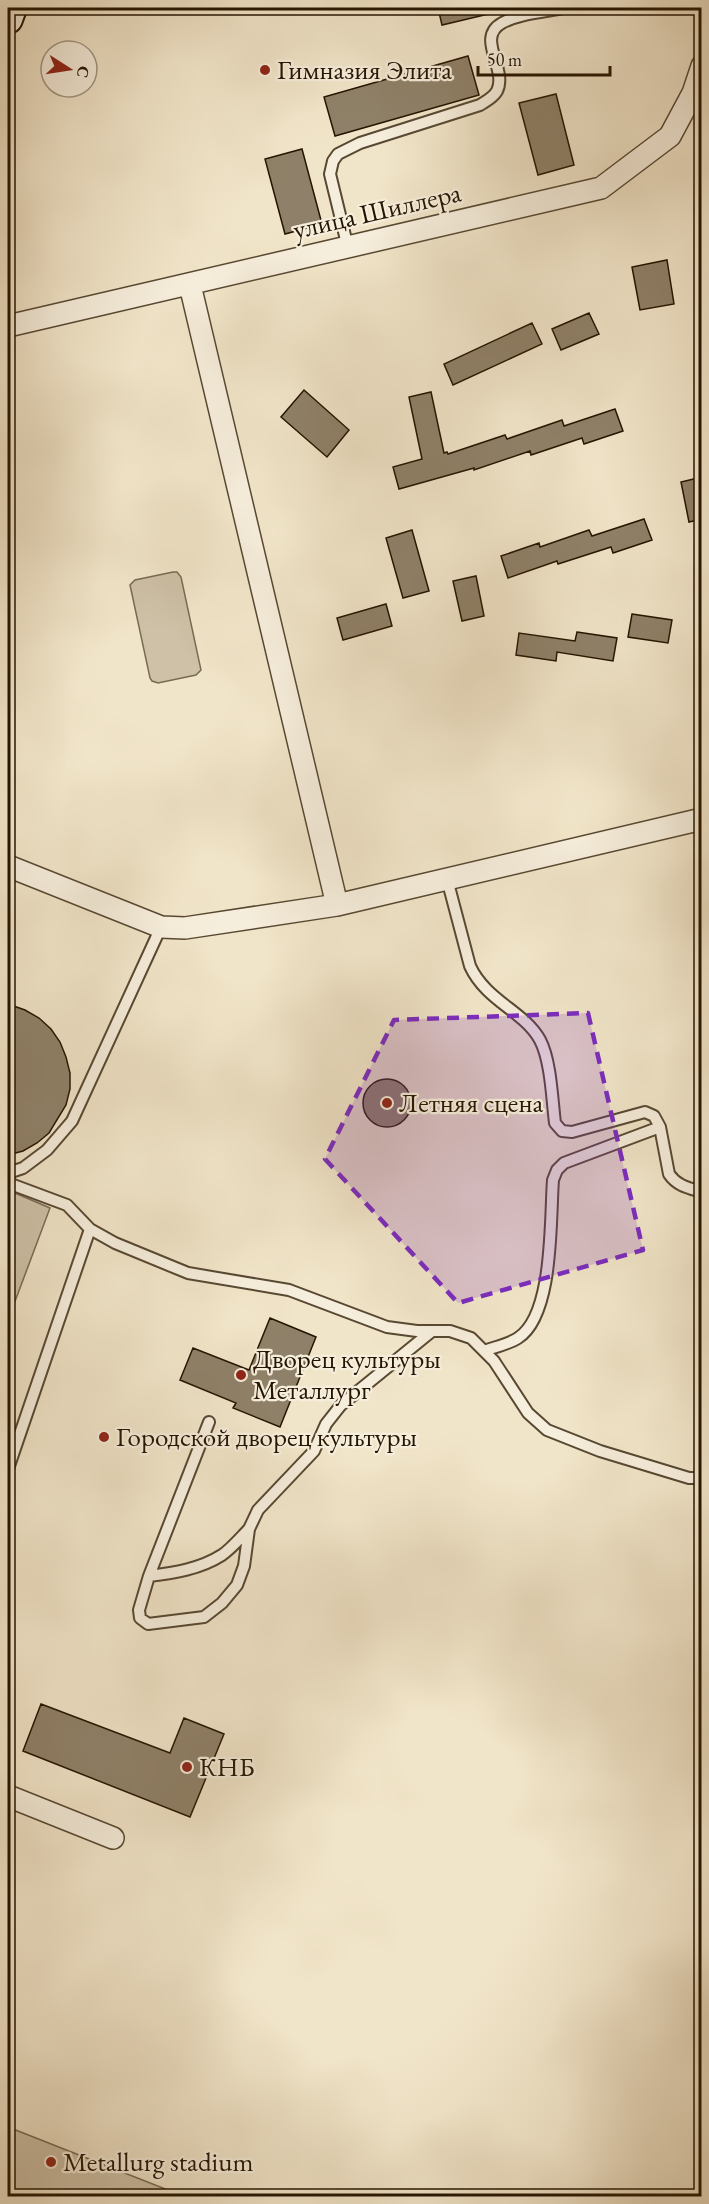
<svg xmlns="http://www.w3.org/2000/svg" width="709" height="2204" viewBox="0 0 709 2204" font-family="'EB Garamond',serif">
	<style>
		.green { fill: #cec1a7; stroke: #7a6a54; stroke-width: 1.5 }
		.building { fill: #8f8169; stroke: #251400; stroke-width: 1.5 }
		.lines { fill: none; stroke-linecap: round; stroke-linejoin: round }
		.lane-casing { stroke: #584832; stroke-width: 14 }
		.street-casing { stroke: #584832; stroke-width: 24 }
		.secondary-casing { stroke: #251400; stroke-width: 32 }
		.lane { stroke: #f6eedc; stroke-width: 10 }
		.street { stroke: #f6eedc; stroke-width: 21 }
		.secondary { stroke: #f6eedc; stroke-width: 28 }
		.marked { fill: #7b2cbf; fill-opacity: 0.2; stroke: #7b2cbf; stroke-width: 4.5; stroke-dasharray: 12 8; stroke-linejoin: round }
		.poi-dot { fill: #8f2418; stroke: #f6eedc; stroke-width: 2 }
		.labels { text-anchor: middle; stroke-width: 4.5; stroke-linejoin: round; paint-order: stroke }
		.poi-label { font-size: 27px; fill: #251400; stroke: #f6eedc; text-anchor: start }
		.street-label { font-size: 27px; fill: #251400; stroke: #f6eedc }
	</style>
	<rect width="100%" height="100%" fill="#f1e5c9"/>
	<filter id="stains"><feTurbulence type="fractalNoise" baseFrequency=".00333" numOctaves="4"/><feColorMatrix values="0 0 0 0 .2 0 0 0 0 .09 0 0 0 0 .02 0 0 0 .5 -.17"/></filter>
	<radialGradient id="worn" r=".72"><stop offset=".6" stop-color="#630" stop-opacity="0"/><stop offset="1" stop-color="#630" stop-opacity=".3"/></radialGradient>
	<!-- green -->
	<path class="green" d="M173,572H177L181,577L201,670L196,675L158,683L152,681L150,678L130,585L135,580Z
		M8,1190L50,1208L8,1320Z
		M8,2127L183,2196H8Z"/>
	<!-- building -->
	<path class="building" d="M438,8H492L493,13L442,25Z
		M468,56L479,95L335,136L324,97Z
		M556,94L574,165L538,175L519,103Z
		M302,149L322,224L285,234L265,159Z
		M667,260L674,304L640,310L632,267Z
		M589,313L599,334L561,350L552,329Z
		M532,323L542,344L453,385L444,364Z
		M304,390L349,430L327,457L281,417Z
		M431,392L444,453L447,452L448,454L505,435L507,439L562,420L564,426L615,409L623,431L584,444L582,438L531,455L530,451L474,470V468L399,489L393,467L422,459L409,397Z
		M702,477V519L689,522L681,482Z
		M644,519L652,540L613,553L611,547L558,564L557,561L508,578L501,556L539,543L540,547L589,530L592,536Z
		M412,530L429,591L403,598L386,538Z
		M476,576L484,616L462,621L453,581Z
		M386,604L392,626L343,640L337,618Z
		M632,614L672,620L668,643L628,637Z
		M577,632L617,638L613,661L557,652L556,661L516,655L519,633L575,641Z
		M8,1004L25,1010L39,1018L51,1029L60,1042L66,1057L70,1073V1089L66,1105L49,1133L37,1143L23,1151L8,1155Z
		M363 1103a24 24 0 1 1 48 0a24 24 0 1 1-48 0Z
		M270,1318L316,1337L280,1427L233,1408L236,1403L180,1380L193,1348L249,1370Z
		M41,1704L170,1753L184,1718L224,1734L190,1817L23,1751Z"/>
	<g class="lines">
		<!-- lane casing -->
		<g class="lane-casing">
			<path id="lane" d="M348,248L330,174L333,161L338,154L360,143L480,105C486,101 493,98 497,91C508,69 475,38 502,23C520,13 545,12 565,8
				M447,879L470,966C486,1001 524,1011 540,1040C551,1061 552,1099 555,1123L562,1131L572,1132L645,1112L654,1116L660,1127L669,1174C677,1186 689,1188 702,1192
				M8,1173L23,1168L47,1150L72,1121L161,927
				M8,1183L67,1205L90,1229L115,1243L188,1273L289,1290L387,1327L417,1331H450L471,1338L494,1361L528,1413L547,1430L600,1451L689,1478H702
				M484,1351C495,1347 509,1344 518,1338C554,1315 550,1219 553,1180L557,1170L564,1163L660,1127
				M209,1422L149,1576L139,1610L140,1618L148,1624L204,1617L222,1603L237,1585L244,1566L249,1529L258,1510L314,1451L326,1424L341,1405L432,1331
				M8,1469L90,1229
				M149,1576C174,1573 200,1569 222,1555C232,1548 241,1537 249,1529"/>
		</g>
		<!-- street casing -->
		<g class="street-casing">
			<path id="street" d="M190,285L337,905
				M8,326L601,188L670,136L693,93L702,66
				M8,866L161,927L185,928L337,905L702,819
				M8,1796L113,1838"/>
		</g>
		<!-- secondary casing -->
		<g class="secondary-casing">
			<path id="secondary" d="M8,19L12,8"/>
		</g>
		<!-- lane -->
		<use href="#lane" class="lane"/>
		<!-- street -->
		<use href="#street" class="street"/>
		<!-- secondary -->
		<use href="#secondary" class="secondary"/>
	</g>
	<!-- marked area -->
	<path class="marked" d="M588,1013L643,1250L458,1303L325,1159L394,1020Z"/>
	<!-- markers -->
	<g class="poi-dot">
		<circle cx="265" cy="70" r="6"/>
		<circle cx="387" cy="1103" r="6"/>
		<circle cx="241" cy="1375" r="6"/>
		<circle cx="104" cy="1437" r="6"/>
		<circle cx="187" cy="1767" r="6"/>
		<circle cx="51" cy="2162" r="6"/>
	</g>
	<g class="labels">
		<!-- poi labels -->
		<g class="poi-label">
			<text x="277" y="79">Гимназия Элита</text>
			<text x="399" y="1112">Летняя сцена</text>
			<text x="253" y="1368">Дворец культуры<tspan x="253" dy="31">Металлург</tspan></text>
			<text x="116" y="1446">Городской дворец культуры</text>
			<text x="199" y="1776">КНБ</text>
			<text x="63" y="2171">Metallurg stadium</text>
		</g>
		<!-- street labels -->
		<g class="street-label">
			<text transform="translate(377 211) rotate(-13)" y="9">улица Шиллера</text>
		</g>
	</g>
	<!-- margin -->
	<rect width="709" height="2204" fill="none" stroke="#f1e5c9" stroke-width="30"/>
	<rect x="9" y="9" width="691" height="2186" fill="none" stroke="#251400" stroke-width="3"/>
	<rect x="15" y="15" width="679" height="2174" fill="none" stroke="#251400" stroke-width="1.5"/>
	<!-- north arrow -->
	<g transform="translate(69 69) rotate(102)"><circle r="28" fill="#f6eedc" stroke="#a29784" stroke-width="1.5"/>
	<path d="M0-4.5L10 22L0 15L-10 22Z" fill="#8f2418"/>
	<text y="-9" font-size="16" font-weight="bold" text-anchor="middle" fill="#251400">С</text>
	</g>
	<!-- scale -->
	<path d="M478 66v9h132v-9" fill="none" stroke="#251400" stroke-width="3"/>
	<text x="487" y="66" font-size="18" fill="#251400" stroke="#f6eedc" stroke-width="4.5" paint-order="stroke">50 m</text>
	<rect width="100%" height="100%" filter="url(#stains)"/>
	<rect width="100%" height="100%" fill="url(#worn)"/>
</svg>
